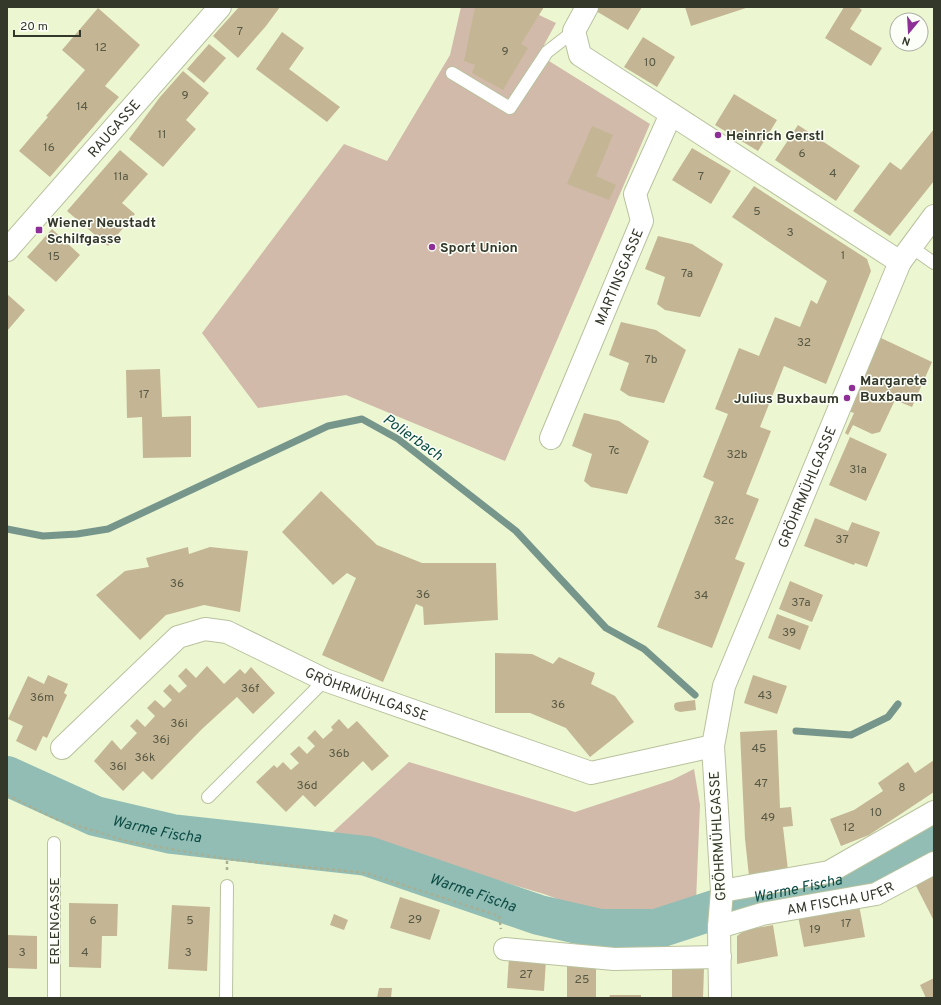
<svg xmlns="http://www.w3.org/2000/svg" width="941" height="1005" viewBox="0 0 941 1005" font-family="Overpass,sans-serif">
	<style>
		.green { fill: #d1baaa }
		.lines { fill: none; stroke-linecap: round; stroke-linejoin: round }
		.stream { stroke: #76958b; stroke-width: 7 }
		.river { stroke: #92bdb4; stroke-width: 40 }
		.building { fill: #c4b694 }
		.service-casing { stroke: #b8c29e; stroke-width: 14 }
		.minor-casing { stroke: #b8c29e; stroke-width: 24 }
		.path { stroke: #a8b094; stroke-width: 2.5; stroke-dasharray: 3 3; stroke-linecap: butt }
		.service { stroke: #fff; stroke-width: 12 }
		.minor { stroke: #fff; stroke-width: 22 }
		.poi-dot { fill: #8e2f98; stroke: #fcfff7; stroke-width: 1.5 }
		.labels { text-anchor: middle; stroke-width: 3; stroke-linejoin: round; paint-order: stroke }
		.number-label { font-size: 12px; fill: #585844 }
		.street-label { font-size: 14px; fill: #34382a; stroke: #fcfff7 }
		.poi-label { font-size: 14px; font-weight: bold; fill: #34382a; stroke: #fcfff7; text-anchor: start }
		.water-label { font-size: 15px; font-style: italic; fill: #0c4b43; stroke: #fcfff7 }
	</style>
	<rect width="100%" height="100%" fill="#ecf6d1"/>
	<!-- green -->
	<path class="green" d="M461,7H528L539,15L556,23L544,45L549,61L650,124L505,461L346,395L258,408L202,333L344,144L387,161L450,55Z
		M409,762L575,812L672,780L694,769L700,805L696,901L658,918L606,917L544,894L333,832Z"/>
	<g class="lines">
		<!-- stream -->
		<path class="stream" d="M7,529L43,536L77,534L108,529L328,426L362,419L398,439L516,531L606,628L644,649L695,695
			M796,731L851,735L888,717L898,704"/>
		<!-- river -->
		<path class="river" id="s1" d="M7,776L95,816L172,834L367,856L539,915L600,929H656L751,898L856,876L886,864L934,836"/>
	</g>
	<!-- building -->
	<path class="building" d="M239,7H280L266,26L238,58L213,36Z
		M475,7H544L521,44L528,48L503,90L472,73L475,65L464,61Z
		M599,7H642L628,30L596,11Z
		M685,7H749L691,26Z
		M844,7H858L862,10L850,29L882,48L871,66L825,38Z
		M98,8L140,45L105,86L119,97L50,177L19,151L48,117L46,116L85,70L62,50Z
		M282,32L304,48L289,69L340,107L327,122L256,69Z
		M643,37L675,57L657,87L624,67Z
		M209,44L226,58L204,83L187,69Z
		M183,71L209,93L186,120L196,129L163,167L129,139L160,97Z
		M734,94L777,120L758,151L715,125Z
		M798,125L860,166L836,201L775,160Z
		M592,126L613,135L596,176L616,185L609,200L567,184Z
		M934,129V181L890,236L853,211L890,162L901,170Z
		M692,148L731,171L711,204L672,180Z
		M120,150L148,174L122,203L135,214L108,246L67,211Z
		M754,186L867,259L871,271L826,384L784,366L760,427L771,431L746,494L759,499L735,559L745,563L712,648L657,627L714,482L703,477L728,414L715,409L739,348L759,356L775,317L800,327L811,300L817,304L827,281L732,217Z
		M52,229L80,255L56,282L27,257Z
		M658,236L692,244L723,264L700,317L665,310L657,304L665,277L645,269Z
		M7,294L25,310L7,331Z
		M621,322L656,330L686,350L664,403L629,396L620,390L629,363L609,355Z
		M881,338L932,362L912,407L895,400L880,432L872,434L853,425L848,435L845,433L854,413L848,411Z
		M160,369L162,417L191,416V457L143,458L142,417L127,418L126,370Z
		M584,413L619,421L649,441L627,494L591,487L584,481L592,454L572,446Z
		M850,437L887,454L866,501L829,485Z
		M321,491L377,545L422,563H496L498,620L424,625L423,607L416,604L383,682L322,655L356,578L347,573L333,585L282,532Z
		M815,518L848,531L852,522L880,532L867,567L855,563L854,565L804,546Z
		M188,547L189,554L210,547L248,551L240,612L204,605L166,615L140,640L96,595L125,571L149,567L146,558Z
		M790,581L823,595L812,622L779,609Z
		M777,614L809,626L800,650L768,638Z
		M495,653L532,654L553,664L559,657L595,673L591,684L615,696L634,722L590,757L566,728L530,713H495Z
		M207,666L224,684L240,669L245,674L251,667L275,693L253,714L237,697L202,729L152,780L143,771L123,791L94,761L112,740L121,750L137,733L130,726L137,719L145,727L155,716L147,708L155,700L164,708L172,700L163,691L170,684L179,693L187,686L178,676L186,668L196,678Z
		M48,675L68,684L64,693L67,695L47,738L43,736L36,751L16,741L23,726L8,719L28,676L44,684Z
		M753,675L787,686L777,714L744,703Z
		M695,700L696,710L680,712L675,710L674,706L675,703L679,702Z
		M339,719L348,729L357,721L389,756L372,771L363,761L315,807L303,795L286,812L256,782L274,765L277,768L283,762L291,770L299,763L290,754L299,746L307,754L315,746L307,738L315,730L323,739L333,730L331,727Z
		M777,730L780,808L791,807L793,826L783,827L788,870L749,876L745,839L740,732Z
		M934,760V792L869,835L841,846L830,819L854,810L883,791L878,783L908,762L915,773Z
		M934,873V921L914,882Z
		M400,897L440,910L430,940L390,928Z
		M69,903L118,904L117,936H102L101,968L69,967Z
		M172,905L210,907L207,971L168,969Z
		M859,905L865,937L804,947L798,916Z
		M334,914L348,920L344,930L330,925Z
		M773,925L778,956L737,964V936L745,930Z
		M7,935L37,936V969L7,968Z
		M509,957L546,960L544,991L507,988Z
		M567,961H596V998L567,997Z
		M672,969H704L703,998H672Z
		M934,978V998H926L920,985Z
		M379,988H392L391,998H377Z
		M610,995H641V998H609Z"/>
	<g class="lines">
		<!-- service casing -->
		<g class="service-casing">
			<path id="service" d="M452,73L510,108L547,52L574,31
				M911,247L934,263
				M208,797L325,680
				M54,843V998
				M226,998L227,886"/>
		</g>
		<!-- minor casing -->
		<g class="minor-casing">
			<g id="minor">
				<path d="M587,7L574,31L580,55L900,262"/>
				<path id="s2" d="M7,250L220,7"/>
				<path id="s3" d="M551,438L642,221L635,194L671,114"/>
				<path id="s4" d="M62,748L178,637L205,629L227,632L325,680L591,773L713,746"/>
				<path d="M722,891L829,872L934,812"/>
				<path id="s5" d="M719,927L762,914L876,894L934,863"/>
				<path d="M505,949L614,959L720,957"/>
				<path id="s6" d="M720,998L719,927L722,891L713,746L724,686L900,262L934,216"/>
			</g>
		</g>
		<!-- path -->
		<path class="path" d="M7,795L56,819L126,841L227,859L366,873L499,916L501,929
			M227,870V859"/>
		<!-- service -->
		<use href="#service" class="service"/>
		<!-- minor -->
		<use href="#minor" class="minor"/>
	</g>
	<!-- markers -->
	<g class="poi-dot">
		<circle cx="718" cy="135" r="4"/>
		<rect x="35" y="226" width="8" height="8" rx="2"/>
		<circle cx="432" cy="247" r="4"/>
		<circle cx="852" cy="388" r="4"/>
		<circle cx="847" cy="398" r="4"/>
	</g>
	<g class="labels">
		<!-- number labels -->
		<g class="number-label">
			<text x="240" y="35">7</text>
			<text x="101" y="51">12</text>
			<text x="505" y="55">9</text>
			<text x="650" y="66">10</text>
			<text x="185" y="99">9</text>
			<text x="82" y="110">14</text>
			<text x="162" y="138">11</text>
			<text x="49" y="151">16</text>
			<text x="802" y="157">6</text>
			<text x="833" y="177">4</text>
			<text x="121" y="180">11a</text>
			<text x="701" y="180">7</text>
			<text x="757" y="215">5</text>
			<text x="790" y="236">3</text>
			<text x="843" y="259">1</text>
			<text x="54" y="260">15</text>
			<text x="687" y="277">7a</text>
			<text x="804" y="346">32</text>
			<text x="651" y="363">7b</text>
			<text x="144" y="398">17</text>
			<text x="614" y="454">7c</text>
			<text x="737" y="458">32b</text>
			<text x="858" y="473">31a</text>
			<text x="724" y="524">32c</text>
			<text x="842" y="543">37</text>
			<text x="177" y="587">36</text>
			<text x="423" y="598">36</text>
			<text x="701" y="599">34</text>
			<text x="801" y="606">37a</text>
			<text x="789" y="636">39</text>
			<text x="250" y="692">36f</text>
			<text x="765" y="699">43</text>
			<text x="42" y="701">36m</text>
			<text x="558" y="708">36</text>
			<text x="179" y="727">36i</text>
			<text x="161" y="743">36j</text>
			<text x="759" y="752">45</text>
			<text x="339" y="757">36b</text>
			<text x="145" y="761">36k</text>
			<text x="118" y="770">36l</text>
			<text x="761" y="787">47</text>
			<text x="307" y="789">36d</text>
			<text x="902" y="791">8</text>
			<text x="876" y="816">10</text>
			<text x="768" y="821">49</text>
			<text x="849" y="831">12</text>
			<text x="415" y="923">29</text>
			<text x="93" y="924">6</text>
			<text x="190" y="924">5</text>
			<text x="846" y="927">17</text>
			<text x="815" y="933">19</text>
			<text x="22" y="956">3</text>
			<text x="85" y="956">4</text>
			<text x="188" y="956">3</text>
			<text x="526" y="978">27</text>
			<text x="582" y="983">25</text>
		</g>
		<!-- street labels -->
		<g class="street-label">
			<text dy="5" stroke="none"><textPath href="#s2" startOffset="162">RAUGASSE</textPath></text>
			<text dy="5" stroke="none"><textPath href="#s3" startOffset="175">MARTINSGASSE</textPath></text>
			<text dy="5" stroke="none"><textPath href="#s6" startOffset="529">GRÖHRMÜHLGASSE</textPath></text>
			<text dy="5" stroke="none"><textPath href="#s4" startOffset="364">GRÖHRMÜHLGASSE</textPath></text>
			<text transform="translate(717 836) rotate(-93)" y="5">GRÖHRMÜHLGASSE</text>
			<text dy="5" stroke="none"><textPath href="#s5" startOffset="125">AM FISCHA UFER</textPath></text>
			<text transform="translate(54 921) rotate(-90)" y="5">ERLENGASSE</text>
		</g>
		<!-- poi labels -->
		<g class="poi-label">
			<text x="726" y="140">Heinrich Gerstl</text>
			<text x="47" y="227">Wiener Neustadt<tspan x="47" dy="16">Schilfgasse</tspan></text>
			<text x="440" y="252">Sport Union</text>
			<text x="860" y="385">Margarete<tspan x="860" dy="16">Buxbaum</tspan></text>
			<text x="839" y="403" text-anchor="end">Julius Buxbaum</text>
		</g>
		<!-- water labels -->
		<g class="water-label">
			<text transform="translate(413 437) rotate(35)" y="5">Polierbach</text>
			<text dy="5" stroke="none"><textPath href="#s1" startOffset="160">Warme Fischa</textPath></text>
			<text dy="5" stroke="none"><textPath href="#s1" startOffset="820">Warme Fischa</textPath></text>
			<text dy="5" stroke="none"><textPath href="#s1" startOffset="484">Warme Fischa</textPath></text>
		</g>
	</g>
	<!-- border -->
	<rect width="941" height="1005" fill="none" stroke="#34382a" stroke-width="16"/>
	<!-- north arrow -->
	<g transform="translate(909 32) rotate(198)"><circle r="19" fill="#fcfff7" stroke="#acafa5"/>
	<path d="M0-3L7 15L0 10L-7 15Z" fill="#8e2f98"/>
	<text y="-6" font-size="11" font-weight="bold" text-anchor="middle" fill="#34382a">N</text>
	</g>
	<!-- scale -->
	<path d="M14 30v6h66v-6" fill="none" stroke="#34382a" stroke-width="2"/>
	<text x="20" y="30" font-size="12" fill="#34382a" stroke="#fcfff7" stroke-width="3" paint-order="stroke">20 m</text>
</svg>
